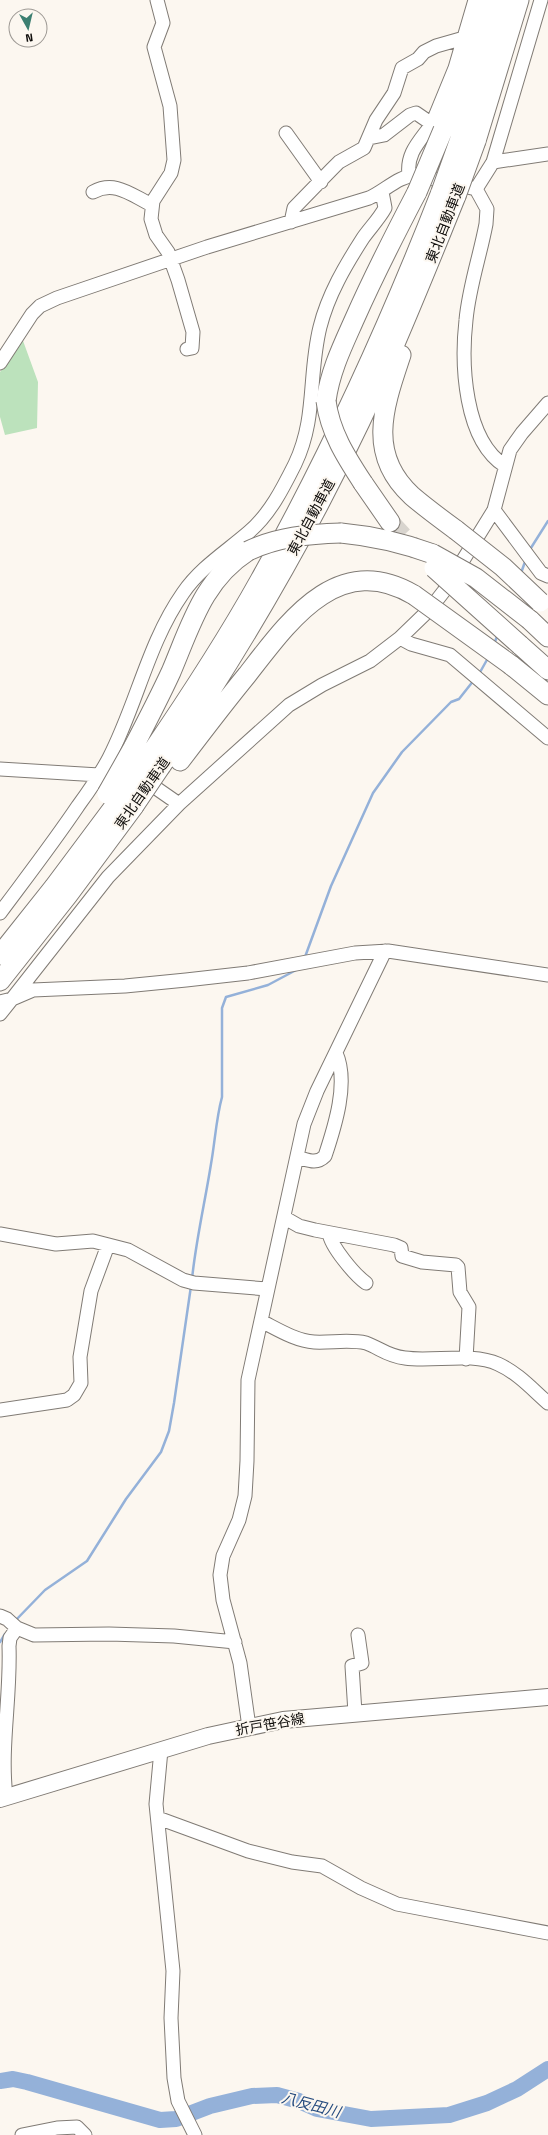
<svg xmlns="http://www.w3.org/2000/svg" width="548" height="2135" viewBox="0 0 548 2135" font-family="'Titillium Web','Noto Sans JP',sans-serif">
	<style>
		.green { fill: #bce2bc }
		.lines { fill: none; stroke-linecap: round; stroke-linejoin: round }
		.stream { stroke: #94b1d9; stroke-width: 2.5 }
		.river { stroke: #94b1d9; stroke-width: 16 }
		.highway-tunnel { stroke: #d8d4ce; stroke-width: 19; stroke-dasharray: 19 10; stroke-linecap: butt }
		.minor-casing { stroke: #807b75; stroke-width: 15 }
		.major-casing { stroke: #807b75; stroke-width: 18 }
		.highway-casing { stroke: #807b75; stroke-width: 21 }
		.minor { stroke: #fff; stroke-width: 13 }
		.major { stroke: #fff; stroke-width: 16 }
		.highway { stroke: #fff; stroke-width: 19 }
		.highway-bridge-casing { stroke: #807b75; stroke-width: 21; stroke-linecap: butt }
		.highway-bridge { stroke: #fff; stroke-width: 19 }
		.labels { text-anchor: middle; stroke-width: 4; stroke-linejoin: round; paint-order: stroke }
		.street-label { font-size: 14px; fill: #0f0d0b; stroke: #fcf7f0 }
		.water-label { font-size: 15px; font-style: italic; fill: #264c7f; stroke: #fcf7f0 }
	</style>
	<rect width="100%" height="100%" fill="#fcf7f0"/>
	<!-- green -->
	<path class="green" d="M22,338L38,382L37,428L5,435L0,417V372L11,358Z"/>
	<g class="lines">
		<!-- stream -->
		<path class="stream" d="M529,551L548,521
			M521,573L526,559
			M494,644L498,634
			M479,674L488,658
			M305,957L331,886L373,793L402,752L451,702L459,699L474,680
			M192,1279C196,1240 205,1202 211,1164C215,1142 216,1119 222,1097V1008L226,997L268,985L298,969
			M15,1621L45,1590L87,1561L126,1499L161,1452L169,1431L174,1403L191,1286
			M0,1642L5,1634"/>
		<!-- river -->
		<path class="river" d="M0,2081L13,2079L27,2082L160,2120L176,2119L210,2106L252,2096L277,2095L299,2101L317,2109L371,2119L449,2115L487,2103L517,2089L548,2069"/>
		<!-- highway-tunnel -->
		<path class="highway-tunnel" d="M390,522L418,552"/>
		<!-- minor casing -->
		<g class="minor-casing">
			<path id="minor" d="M157,0L163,23L154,47L170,106L174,160L171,173L153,201L151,219L156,235L168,252L178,280L193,332L192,348L187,349
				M286,133L321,182
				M369,138L384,135L410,115L416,113L432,124L455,68L475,0
				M493,162L541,0
				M409,175C406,153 420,141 432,124
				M476,189L493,162L548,154
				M93,192C115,180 131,195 152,205
				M291,222L294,208L332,169L339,162L364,148L376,120L394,93L402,68L418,59L424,52L436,46L464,38
				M0,363L32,314L40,306L57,298L207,247L369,198C385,191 398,176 416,175L476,189L487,209L486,224C480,256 469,287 466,320C461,364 464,440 505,466
				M548,403L522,433L510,450L494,510L541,573L548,576
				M400,638L411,644L450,655L548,738
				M0,769L99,775
				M143,779L179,804
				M0,913C26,878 53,843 78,806C89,791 100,775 109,758C137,704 148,643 183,593C201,567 226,552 249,532C270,514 283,488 295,464C317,418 308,375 320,327C328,295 345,266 363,238C370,228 379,219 385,208L382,192
				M0,1002L12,999L108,877L179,804L289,705L322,685L370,661L400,638L430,609L444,591L494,510
				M0,1014L12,999L33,990L125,986L186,980L248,973L355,953L388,951L548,975
				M297,1157C308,1160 316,1165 325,1156C335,1126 349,1082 336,1053
				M285,1218L299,1226L315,1230L394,1245L401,1248L402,1256L422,1262L456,1265L458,1267L460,1292L469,1307L466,1359
				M329,1233C331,1247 355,1275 366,1283
				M0,1234L56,1244L93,1241L128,1250L183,1280L194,1283L267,1289
				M261,1321C277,1329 296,1341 314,1342C331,1343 349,1339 366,1343C380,1348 387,1356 405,1358C433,1362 472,1352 498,1364C518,1373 532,1389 548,1403
				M0,1410L67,1400L74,1395L81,1383L80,1357L91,1291L108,1245
				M0,1616L7,1619L17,1628L34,1635L109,1634L174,1636L235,1642
				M355,1713L352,1666L362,1663L358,1635
				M249,1727L240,1663L223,1600L220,1575L223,1556L239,1520L245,1496L247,1461L248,1380L304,1124L317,1091L385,951
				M161,1750L156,1804L173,1971L171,2018L174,2078L178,2101L195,2135
				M6,1797C0,1747 11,1697 9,1646L10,1638L17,1628
				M158,1818L248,1851L292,1862L322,1866L361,1888L397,1904L548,1933
				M22,2135L57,2128L77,2127L85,2135"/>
		</g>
		<!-- major casing -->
		<g class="major-casing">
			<path id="major" d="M0,1799L208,1736L283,1720L548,1697"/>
		</g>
		<!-- highway casing -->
		<g class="highway-casing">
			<path id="highway" d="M443,130L490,0
				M461,136L503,0
				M476,141L519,0
				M401,355C384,406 366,454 412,496C426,508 441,519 456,530
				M326,401C330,371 343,345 355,318C374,275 395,234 417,192
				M363,483L390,522
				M341,533C373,536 403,543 433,554
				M530,620L548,637
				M520,645L548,670
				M511,665L548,695
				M133,748C146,723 159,698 171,672C191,625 203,580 248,551
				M149,756C188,699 226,641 260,580C330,455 389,325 441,192
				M180,761C202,732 224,703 247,675C289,621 338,550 414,595
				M161,766C236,656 303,542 360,422C395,348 425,272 456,196
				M0,955L54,887L119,800
				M0,981L68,895L134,806"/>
		</g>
		<!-- minor -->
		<use href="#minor" class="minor"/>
		<!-- major -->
		<use href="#major" class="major"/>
		<!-- highway -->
		<use href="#highway" class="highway"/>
		<!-- highway-bridge casing -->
		<g class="highway-bridge-casing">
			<path id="highway-bridge" d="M417,192L443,130
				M441,192L461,136
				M456,196L476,141
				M326,401C330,432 346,457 363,483
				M456,530L503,567L540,602
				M248,551C277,537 309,534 341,533
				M433,554L476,578L530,620
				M434,568L520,645
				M414,595L511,665
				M107,794L133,748
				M119,800L149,756
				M134,806L161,766"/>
		</g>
		<!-- highway-bridge -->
		<use href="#highway-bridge" class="highway-bridge"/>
	</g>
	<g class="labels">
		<!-- street labels -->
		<g class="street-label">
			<text transform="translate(445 223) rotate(-69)" y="5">東北自動車道</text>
			<text transform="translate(311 517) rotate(-62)" y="5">東北自動車道</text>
			<text transform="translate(142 793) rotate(-55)" y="5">東北自動車道</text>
			<text transform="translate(270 1724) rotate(-10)" y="5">折戸笹谷線</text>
		</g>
		<!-- water labels -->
		<g class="water-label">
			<text transform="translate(311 2105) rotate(15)" y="5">八反田川</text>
		</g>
	</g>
	<!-- north arrow -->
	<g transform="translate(28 28) rotate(172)"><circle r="19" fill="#fcf7f0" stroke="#9d9994"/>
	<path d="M0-3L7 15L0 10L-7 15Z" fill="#3c7f71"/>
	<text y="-6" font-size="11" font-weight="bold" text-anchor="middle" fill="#0f0d0b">N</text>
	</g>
</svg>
